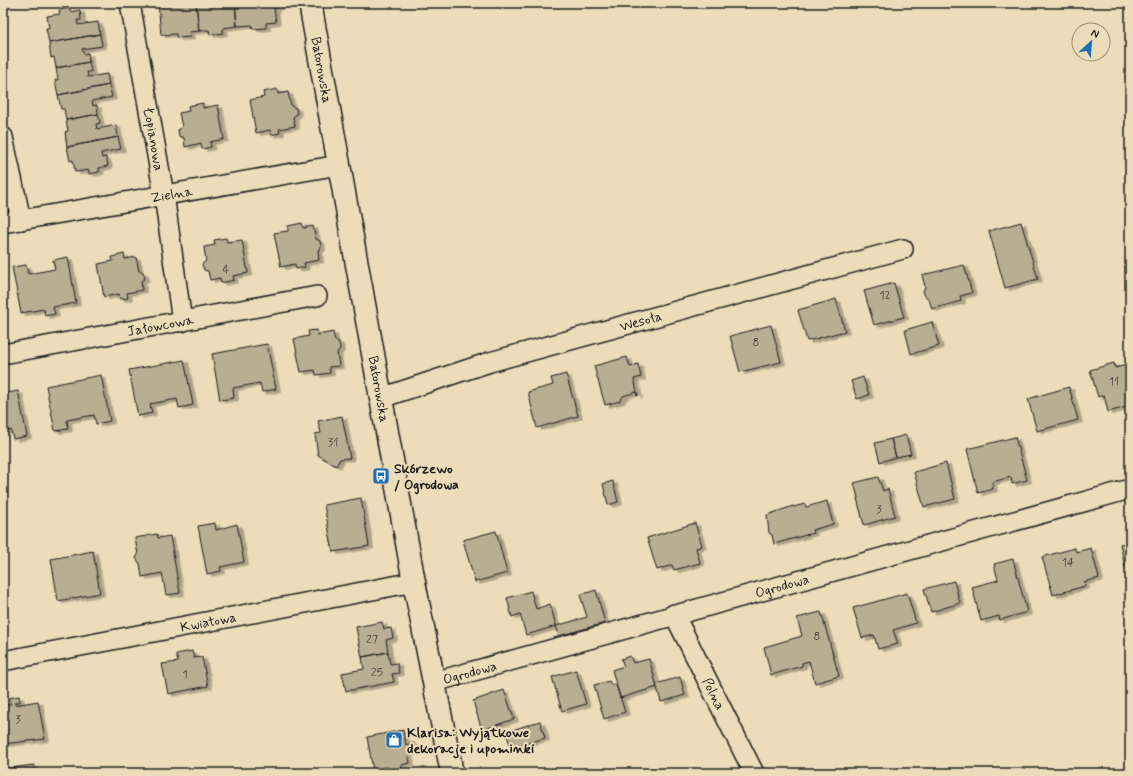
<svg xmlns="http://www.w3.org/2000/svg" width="1133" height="776" viewBox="0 0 1133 776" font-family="Mynerve,sans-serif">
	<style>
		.building { fill: #b9ad92; stroke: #1c1c1c; filter: url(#shadow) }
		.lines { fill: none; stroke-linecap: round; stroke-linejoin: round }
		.minor-casing { stroke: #1c1c1c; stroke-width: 22 }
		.tertiary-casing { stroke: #1c1c1c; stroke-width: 25 }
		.minor { stroke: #eddcb9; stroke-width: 19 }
		.tertiary { stroke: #eddcb9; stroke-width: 22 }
		.labels { text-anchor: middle; stroke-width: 4; stroke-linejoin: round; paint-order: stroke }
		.number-label { font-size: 12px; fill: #43403a }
		.street-label { font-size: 14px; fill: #1c1c1c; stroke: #eddcb9 }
		.poi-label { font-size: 14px; font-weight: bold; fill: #1c1c1c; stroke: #eddcb9; text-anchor: start }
	</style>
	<defs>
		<filter id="shadow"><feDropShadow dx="4.5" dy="2.5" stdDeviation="0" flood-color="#0004"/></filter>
	</defs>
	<rect width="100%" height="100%" fill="#eddcb9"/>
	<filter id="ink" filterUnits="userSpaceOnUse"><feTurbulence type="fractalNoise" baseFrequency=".025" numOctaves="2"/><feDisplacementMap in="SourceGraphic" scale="8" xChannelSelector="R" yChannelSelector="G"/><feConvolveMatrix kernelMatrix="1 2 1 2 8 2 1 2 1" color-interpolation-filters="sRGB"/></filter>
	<g filter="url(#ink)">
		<!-- building -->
		<path class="building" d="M158,3H196L199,31L189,32L190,37L177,38L176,34L161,35Z
			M196,3H235L237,26L223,28V33L210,35L209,30L199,31Z
			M235,3H278L279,7L274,8L276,22L266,23V28L253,29L252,25L237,26Z
			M70,8V12L80,10L81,20H77L78,25L98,22L100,34L49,43L46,28H49L47,16L60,14L59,10Z
			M100,34L102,46L82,49L84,54L88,53L89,62L56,68L54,57L51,58L49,43Z
			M89,62L91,72H87L88,77L107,74L109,85L58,95L55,80H58L56,68Z
			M109,85L112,97L92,101L93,106L97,105L98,114L66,120L64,109H61L58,95Z
			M277,89L278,94L288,92L291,106L296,108L297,114L293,117L295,126L279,129L280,133L271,135L270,130L256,133L250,100L264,97L263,92Z
			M203,103V108L218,105L224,139L210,142L211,147L202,149L201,143L185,147L184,138L179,136L178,130L182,127L179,113L189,111L188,106Z
			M98,114L100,123L96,124L97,129L116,125L118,137L67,147L65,132L68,131L66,120Z
			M118,137L121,149L101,153L102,158L106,157L108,166L99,168V172L89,174V170L75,172L73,160L70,161L67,147Z
			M1021,222L1038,279L1005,288L989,231Z
			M302,223L303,228L313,226L316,239L320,241L321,248L318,251L319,260L304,263L305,267L296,269L295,264L281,267L274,233L288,231V226Z
			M226,238L227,242L242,240L248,273L233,276L234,280L221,283L220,278L210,280L208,271L204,270L202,264L206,261L204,247L215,245L214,240Z
			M124,254L125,259L136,257L139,271L143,272L145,278L141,281L142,290L127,293L128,298L120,299L119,294L104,297L98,264L113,261L112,257Z
			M68,257L76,303L53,307L55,314L45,316L44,309L21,313L12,267L26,265L28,274L55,269L53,260Z
			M964,265L972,293L960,296L961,301L932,309L929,299L925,296L923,291L925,287L922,275Z
			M894,283L904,317L874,325L864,291Z
			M836,299L845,331L807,341L798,310Z
			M932,322L939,346L911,354L905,330Z
			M771,325L781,362L740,372L730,336Z
			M317,330L318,335L333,332L335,341L339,342L340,349L337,352L339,366L329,367L330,373L316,375L315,370L301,372L294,339L309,336L308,331Z
			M267,344L276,389L262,392L260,383L233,388L234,398L220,400L212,354Z
			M627,357L630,367L638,364L641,377L634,379L638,396H637L636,392L623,396L620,401L605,405L594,366Z
			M184,360L193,405L179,408L177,399L150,404L152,413L138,416L129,370Z
			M1114,363L1115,368L1127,365L1130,375V406L1108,412L1104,395L1098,397L1090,370Z
			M566,374L578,416L537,428L528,392L553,385L551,378Z
			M101,375L110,421L96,424L94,415L67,420L68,429L55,431L46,386Z
			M863,377L869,395L857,399L851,381Z
			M1069,387L1078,420L1037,431L1028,399Z
			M18,391L27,436L13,439L11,430L3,432V394Z
			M342,416L350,458L340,459L336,466L318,455L315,434L321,433L318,421Z
			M906,435L911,454L896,457L891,439Z
			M1015,437L1027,480L1012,484L1011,477L992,482L993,489L978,493L967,449Z
			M891,439L896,457L880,462L875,443Z
			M946,463L955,499L924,507L914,472Z
			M878,477L883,491L888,489L895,516L864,525L857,498H858L854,483Z
			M613,481L618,502L608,505L603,484Z
			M361,498L369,546L333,552L324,505Z
			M827,501L833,524L812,530L813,533L774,544L772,535L769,533L767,515L793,506V507L805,504L806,507Z
			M215,523L216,530L237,524L244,562L220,567L221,571L207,574L198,526Z
			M695,523L702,546L696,548L700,563L674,570L672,565L657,570L647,538Z
			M496,531L507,573L475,582L463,540Z
			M157,534L158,538L170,536L180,593L166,595L162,573L142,577L140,564L136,558L138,555L135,538Z
			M1130,542V580L1126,567H1125L1120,544Z
			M1075,548L1076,552L1091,548L1099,578L1084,582L1085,586L1053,595L1042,557Z
			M93,551L100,593L58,601L51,559Z
			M1013,559L1027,612L1000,620L999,616L981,621L972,587L998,580L994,564Z
			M954,581L960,603L931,612L924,589Z
			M596,590L605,623L559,636L556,626L587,617L580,595Z
			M531,591L536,609L550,604L556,626L526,635L520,614L512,617L507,598Z
			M907,593L916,623L893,630L898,644L878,649L874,635L862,638L853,608Z
			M821,612L839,676L815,683L809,661L802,663V666L771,675L764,647L802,636L797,618Z
			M382,622L384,629L391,628L393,638L386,640L388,652L362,657L356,627Z
			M192,651L194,658L202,657L208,686L168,694L162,664L178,662L176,654Z
			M388,652L390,664L397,663L399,673L392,674L394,682L346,691L342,673L364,669L362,657Z
			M630,656L633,663L649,659L657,687L620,698L612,670L624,666L621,659Z
			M576,670L586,704L562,711L552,677Z
			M680,677L685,695L661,702L656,684Z
			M609,681L611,685L616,684L625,712L604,719L594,685Z
			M504,690L514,719L482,730L473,701Z
			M19,696L20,702H15V705L38,701L45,739L3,744V705L11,704L8,698Z
			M540,721L545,738L511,748L506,732Z
			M403,730L406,745L414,743L415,752L408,753L410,763L401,765L402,772L399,773H388L387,767L373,770L367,737Z
			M34,765L35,773H3V769Z"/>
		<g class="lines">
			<!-- minor casing -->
			<g class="minor-casing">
				<g id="minor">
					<path id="s1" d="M130,3L164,195L182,322"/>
					<path d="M3,137L21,220"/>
					<path id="s2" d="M3,223L339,165"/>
					<path id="s3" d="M3,354L317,296"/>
					<path id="s4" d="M381,398L490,362L903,249"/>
					<path id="s5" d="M674,614L754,773"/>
					<path id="s6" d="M3,661L414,582"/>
					<path id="s7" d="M434,682L1130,489"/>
				</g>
			</g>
			<!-- tertiary casing -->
			<g class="tertiary-casing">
				<g id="tertiary">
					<path id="s8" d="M310,3L414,582L452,773"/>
				</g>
			</g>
			<!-- minor -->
			<use href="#minor" class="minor"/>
			<!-- tertiary -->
			<use href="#tertiary" class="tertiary"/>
		</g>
	</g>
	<!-- icons -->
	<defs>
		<g id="bus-square" transform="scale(0.9)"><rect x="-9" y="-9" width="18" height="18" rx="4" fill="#1f6fb2" stroke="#eddcb9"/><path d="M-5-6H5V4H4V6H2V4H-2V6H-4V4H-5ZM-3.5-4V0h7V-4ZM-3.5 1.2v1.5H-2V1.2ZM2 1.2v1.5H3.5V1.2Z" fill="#fff"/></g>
		<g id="shop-square" transform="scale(0.9)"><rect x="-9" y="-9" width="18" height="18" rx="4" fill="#1f6fb2" stroke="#eddcb9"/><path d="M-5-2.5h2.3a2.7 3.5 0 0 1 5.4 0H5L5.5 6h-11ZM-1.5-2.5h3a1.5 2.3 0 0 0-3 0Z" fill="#fff"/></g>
	</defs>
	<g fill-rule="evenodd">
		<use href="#bus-square" x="381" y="476"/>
		<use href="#shop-square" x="394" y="740"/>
	</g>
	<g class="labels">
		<!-- number labels -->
		<g class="number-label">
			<text x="226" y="273">4</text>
			<text x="885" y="299">12</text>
			<text x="756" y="346">8</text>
			<text x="1114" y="385">11</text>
			<text x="333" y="446">31</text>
			<text x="879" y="513">3</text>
			<text x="1068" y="566">14</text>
			<text x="817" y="640">8</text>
			<text x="372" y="643">27</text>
			<text x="377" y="676">25</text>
			<text x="185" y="678">1</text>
			<text x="18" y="723">3</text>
		</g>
		<!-- street labels -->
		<g class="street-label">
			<text dy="5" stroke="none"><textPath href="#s8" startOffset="68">Batorowska</textPath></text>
			<text dy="5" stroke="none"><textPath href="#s1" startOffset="138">Łopianowa</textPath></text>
			<text dy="5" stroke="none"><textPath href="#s2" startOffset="171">Zielna</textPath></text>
			<text dy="5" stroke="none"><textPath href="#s4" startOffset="271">Wesoła</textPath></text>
			<text dy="5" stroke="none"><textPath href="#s3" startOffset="160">Jałowcowa</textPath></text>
			<text dy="5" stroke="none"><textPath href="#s8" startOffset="392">Batorowska</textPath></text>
			<text dy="5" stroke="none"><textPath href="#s7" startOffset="361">Ogrodowa</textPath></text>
			<text dy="5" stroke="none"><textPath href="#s6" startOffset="209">Kwiatowa</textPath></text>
			<text dy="5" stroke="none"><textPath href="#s7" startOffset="37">Ogrodowa</textPath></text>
			<text dy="5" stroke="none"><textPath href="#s5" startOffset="89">Polna</textPath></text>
		</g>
		<!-- poi labels -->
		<g class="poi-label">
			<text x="394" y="473">Skórzewo<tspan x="394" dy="16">/ Ogrodowa</tspan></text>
			<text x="407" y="737">Klarisa: Wyjątkowe<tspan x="407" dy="16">dekoracje i upominki</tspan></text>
		</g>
	</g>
	<!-- margin -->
	<rect width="1133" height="776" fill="none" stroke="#eddcb9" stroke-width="16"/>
	<rect x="8" y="8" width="1117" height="760" fill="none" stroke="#1c1c1c" stroke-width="1.5" filter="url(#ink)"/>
	<!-- north arrow -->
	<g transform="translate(1091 42) rotate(26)"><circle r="19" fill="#eddcb9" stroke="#998f7a"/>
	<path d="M0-3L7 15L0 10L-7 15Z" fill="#1f6fb2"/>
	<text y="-6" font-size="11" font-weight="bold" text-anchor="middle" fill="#1c1c1c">N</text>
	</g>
</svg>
